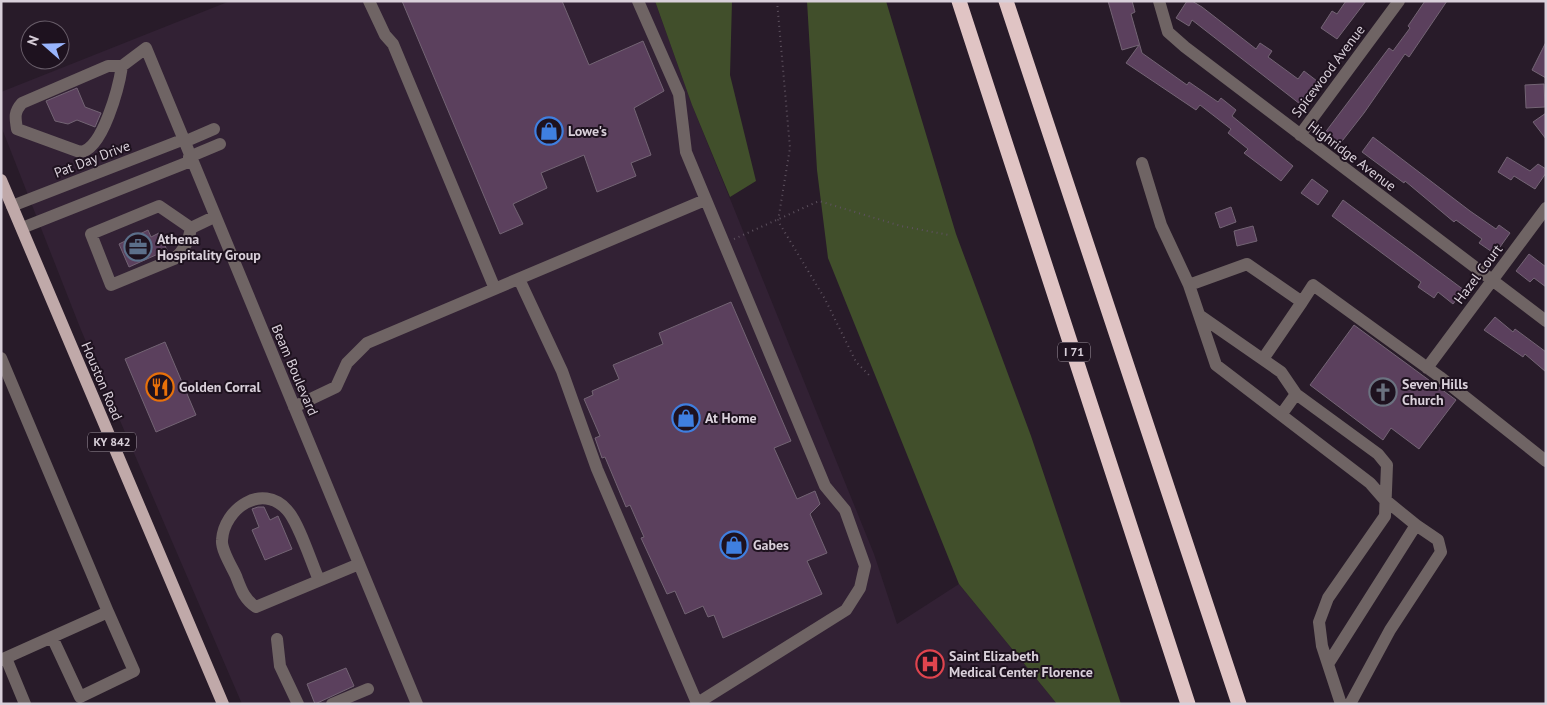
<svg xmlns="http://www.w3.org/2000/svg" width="1547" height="705" viewBox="0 0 1547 705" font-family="'PT Sans',sans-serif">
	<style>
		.built { fill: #322134 }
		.forest { fill: #414f2b }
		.building { fill: #5b405d; stroke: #736474 }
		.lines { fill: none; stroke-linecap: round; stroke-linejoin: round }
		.path { stroke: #5e525f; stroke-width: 2; stroke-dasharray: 1 4; stroke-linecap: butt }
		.minor { stroke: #6f6464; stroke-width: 12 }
		.major { stroke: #c0a9a9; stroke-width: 12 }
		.highway { stroke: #e0c4c4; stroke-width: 15 }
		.labels { text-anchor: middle; stroke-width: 4; stroke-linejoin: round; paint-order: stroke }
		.shield { fill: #1e121f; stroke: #a197a2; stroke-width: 1 }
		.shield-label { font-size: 12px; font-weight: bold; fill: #d9d0da }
		.street-label { font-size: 14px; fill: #d9d0da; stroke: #1e121f }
		.poi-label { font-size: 14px; font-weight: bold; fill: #d9d0da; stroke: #1e121f; text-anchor: start }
	</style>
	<rect width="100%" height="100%" fill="#281b29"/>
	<!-- built -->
	<path class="built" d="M230,1H655L692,105L874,554L897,624L959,584L1057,704H242L81,330L1,126V92Z"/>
	<!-- forest -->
	<path class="forest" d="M655,1H732L730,75L756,181L730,197L692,105Z
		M807,1H886L956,234L1031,436L1121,704H1057L959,584L828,258L817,170Z"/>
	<!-- building -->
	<path class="building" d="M402,1H562L589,65L643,41L664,91L634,108L651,155L631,163L636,176L597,192L584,155L541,173L547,188L513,204L523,224L500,234Z
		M1108,1H1132L1135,12L1131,14L1142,53L1187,85L1189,82L1218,102L1221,98L1236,110L1232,116L1293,166L1281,181L1244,153L1248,149L1228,133L1231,129L1200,105L1196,110L1126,63L1139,45L1122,50Z
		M1187,1H1192L1202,7L1256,49L1260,43L1272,51L1268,57L1298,79L1304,71L1317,81L1300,104L1192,20L1189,26L1176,18Z
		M1346,1H1366L1337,39L1321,28L1332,11L1337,14Z
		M1425,1H1447L1409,57L1405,54L1364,113L1339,145L1324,134L1389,48L1393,51L1410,28L1408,26Z
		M1546,42V78L1532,70Z
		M1544,84L1545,107L1526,108L1525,85Z
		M77,88L85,107L101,113L95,127L77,120L68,124L55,121L46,101Z
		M1546,113V139L1533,122Z
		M1373,137L1470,211L1496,229L1499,225L1510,233L1495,254L1479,243L1482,239L1456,220L1454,222L1405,181L1404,183L1362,152Z
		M1507,157L1530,171L1538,164L1546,169V173L1535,189L1514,176L1511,180L1498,172Z
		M1312,179L1328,191L1318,205L1301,193Z
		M1343,200L1464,290L1453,304L1438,292L1434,298L1418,287L1421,282L1332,216Z
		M1231,207L1236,222L1220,228L1215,213Z
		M1253,226L1257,241L1237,246L1234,231Z
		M148,230L151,237L159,233L167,250L129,267L119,244Z
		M1529,254L1546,267V287L1534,278L1530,282L1516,271Z
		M731,302L791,441L774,448L797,499L815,491L820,504L810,514L827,553L807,561L822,594L723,638L714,615L708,617L703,606L685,614L675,591L667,594L641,538L644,537L630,505L626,507L605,457L602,458L595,438L600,436L584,399L593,395L592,391L619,379L613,365L663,344L659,333Z
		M1495,317L1513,332L1515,329L1546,352V372L1525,354L1523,357L1484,330Z
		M1354,325L1456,400L1419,449L1391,428L1383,440L1310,385Z
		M165,342L196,415L156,432L125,359Z
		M258,507H264L270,520L278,516L292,549L265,560L252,530L259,527L252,509Z
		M346,668L354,686L315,704L307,684Z"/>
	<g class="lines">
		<!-- path -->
		<path class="path" d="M777,1L790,148L778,221L825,299L856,362L869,375
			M734,239L819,201L901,226L949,235"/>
		<!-- minor -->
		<path class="minor" d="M369,1L385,35L393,44L495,289
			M638,1L679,94L686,152L825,486L845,510L865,566L860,588L846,610L696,704
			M1159,1L1168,32L1185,47L1546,321
			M122,66C119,86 103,150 80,152L17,129C15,117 14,112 22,103L108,66H122L146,48L417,704
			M1300,135L1399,1
			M184,142L214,129
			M189,157L220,144
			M1142,163L1161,225L1189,285L1216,365L1370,483L1384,499L1416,525L1328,664
			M12,206L182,140
			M22,228L191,161
			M191,228C189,241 184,251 174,259L111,285L91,234L159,206L191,228L214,217
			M519,279L562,371L597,469L697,703
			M1189,285L1247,264L1302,302L1313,285L1440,377L1546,461
			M1199,315L1281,372L1296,394L1378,454L1387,465L1385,516L1328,598L1319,622L1322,646L1341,704
			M1,358L108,612L1,660
			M1263,359L1302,302
			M1427,368L1546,208
			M294,407L336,387L347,363L367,343L705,200
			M1281,415L1296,394
			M319,580C311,562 299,523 287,510C262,482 224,509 222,540C221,550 232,567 236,576C241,589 244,599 256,607L359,564
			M52,637L80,697L134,671L108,612
			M277,639L280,666L298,704
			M6,658L25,704
			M332,704L368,689
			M1350,704L1390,630L1441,552L1438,540L1416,525"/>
		<!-- major -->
		<path class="major" d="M1,180L223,704"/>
		<!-- highway -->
		<path class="highway" d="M959,1L1188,704
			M1006,1L1239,704"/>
	</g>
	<!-- icons -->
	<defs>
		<g id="shop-ring" transform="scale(1.4375)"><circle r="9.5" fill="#1e121f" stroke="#3f7fe0" stroke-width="1.5"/><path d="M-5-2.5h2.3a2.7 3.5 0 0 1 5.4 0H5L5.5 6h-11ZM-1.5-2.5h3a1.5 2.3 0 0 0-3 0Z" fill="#3f7fe0"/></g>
		<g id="office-ring" transform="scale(1.4375)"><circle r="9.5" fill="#1e121f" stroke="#5c6f8a" stroke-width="1.5"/><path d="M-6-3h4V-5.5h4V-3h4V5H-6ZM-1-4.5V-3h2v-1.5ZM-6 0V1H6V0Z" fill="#5c6f8a"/></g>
		<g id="restaurant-ring" transform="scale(1.4375)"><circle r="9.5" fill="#1e121f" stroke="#e8710a" stroke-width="1.5"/><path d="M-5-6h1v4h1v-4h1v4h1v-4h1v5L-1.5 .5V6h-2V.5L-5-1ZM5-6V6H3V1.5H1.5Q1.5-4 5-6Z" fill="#e8710a"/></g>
		<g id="church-ring" transform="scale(1.4375)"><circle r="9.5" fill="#1e121f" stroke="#6b7280" stroke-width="1.5"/><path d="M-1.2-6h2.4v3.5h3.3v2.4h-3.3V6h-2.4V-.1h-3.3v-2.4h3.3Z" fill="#6b7280"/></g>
		<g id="hospital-ring" transform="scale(1.4375)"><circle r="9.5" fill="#1e121f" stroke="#e0444e" stroke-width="1.5"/><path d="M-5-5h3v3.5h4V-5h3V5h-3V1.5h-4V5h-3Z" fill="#e0444e"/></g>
	</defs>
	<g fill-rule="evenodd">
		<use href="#shop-ring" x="549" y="131"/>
		<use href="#office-ring" x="138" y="247"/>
		<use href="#restaurant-ring" x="160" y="387"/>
		<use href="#church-ring" x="1383" y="392"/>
		<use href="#shop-ring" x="686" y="418"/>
		<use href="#shop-ring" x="734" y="545"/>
		<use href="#hospital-ring" x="930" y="664"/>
	</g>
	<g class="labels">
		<!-- shield labels -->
		<g class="shield">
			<rect x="1058" y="342.5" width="32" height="19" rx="4"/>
			<rect x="88" y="432.5" width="48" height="19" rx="4"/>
		</g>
		<g class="shield-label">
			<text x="1074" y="356">I 71</text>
			<text x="112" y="446">KY 842</text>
		</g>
		<!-- street labels -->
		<g class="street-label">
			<text transform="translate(1328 71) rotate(-53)" y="5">Spicewood Avenue</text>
			<text transform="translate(1352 156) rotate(37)" y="5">Highridge Avenue</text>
			<text transform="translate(92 159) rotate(-21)" y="5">Pat Day Drive</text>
			<text transform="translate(1478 274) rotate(-53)" y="5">Hazel Court</text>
			<text transform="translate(295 370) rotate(67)" y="5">Beam Boulevard</text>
			<text transform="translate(102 381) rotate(67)" y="5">Houston Road</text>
		</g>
		<!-- poi labels -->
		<g class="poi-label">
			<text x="568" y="136">Lowe's</text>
			<text x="157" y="244">Athena<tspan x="157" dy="16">Hospitality Group</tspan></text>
			<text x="1402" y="389">Seven Hills<tspan x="1402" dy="16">Church</tspan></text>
			<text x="179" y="392">Golden Corral</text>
			<text x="705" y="423">At Home</text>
			<text x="753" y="550">Gabes</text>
			<text x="949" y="661">Saint Elizabeth<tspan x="949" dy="16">Medical Center Florence</tspan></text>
		</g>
	</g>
	<!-- border -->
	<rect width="1547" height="705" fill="none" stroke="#d9d0da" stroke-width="5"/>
	<!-- north arrow -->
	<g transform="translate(45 45) rotate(290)"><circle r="24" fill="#1e121f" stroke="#695e6a"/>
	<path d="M0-4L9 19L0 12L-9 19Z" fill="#99b5fd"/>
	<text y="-8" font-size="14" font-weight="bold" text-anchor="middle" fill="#d9d0da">N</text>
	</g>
</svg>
